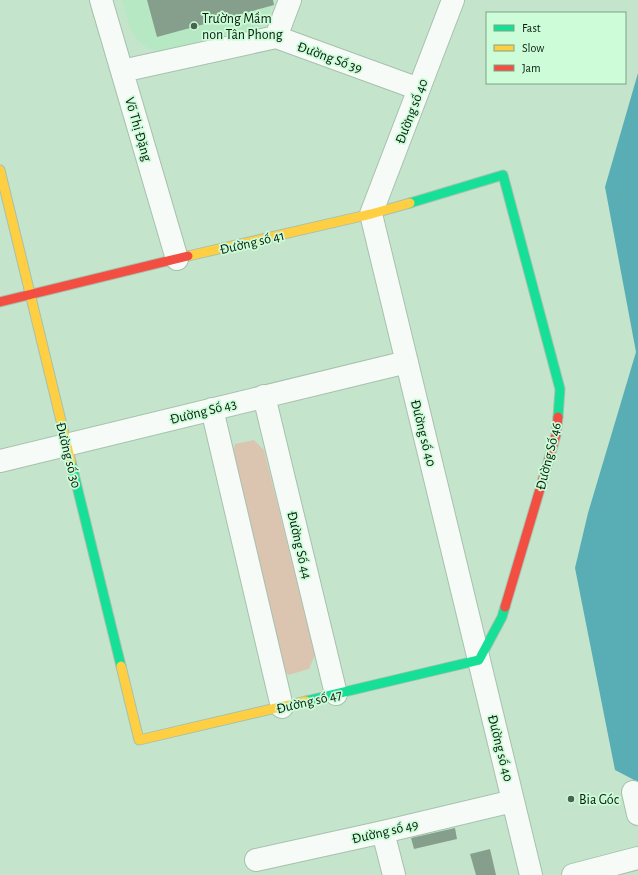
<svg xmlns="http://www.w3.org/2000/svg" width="638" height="875" viewBox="0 0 638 875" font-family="'Alegreya Sans',sans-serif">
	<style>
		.built { fill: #b6e9c3 }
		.green { fill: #dbc5b1 }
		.water { fill: #58aeb4 }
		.building { fill: #859f8c }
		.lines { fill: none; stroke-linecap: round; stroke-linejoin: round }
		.street-casing { stroke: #a7c1ad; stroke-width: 24 }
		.fast-casing { stroke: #a7c1ad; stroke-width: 11 }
		.slow-casing { stroke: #a7c1ad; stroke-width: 11 }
		.jam-casing { stroke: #a7c1ad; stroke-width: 11 }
		.street { stroke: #f6fbf7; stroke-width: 22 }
		.fast { stroke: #16e098; stroke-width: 9 }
		.slow { stroke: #ffcf43; stroke-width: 9 }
		.jam { stroke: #f24e42; stroke-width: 9 }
		.poi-dot { fill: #486350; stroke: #cdfcd8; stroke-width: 1.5 }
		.labels { text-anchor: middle; stroke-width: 3.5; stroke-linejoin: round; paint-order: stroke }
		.poi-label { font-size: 14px; fill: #061d0d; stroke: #cdfcd8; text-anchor: start }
		.street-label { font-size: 14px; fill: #061d0d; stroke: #cdfcd8 }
	</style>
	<rect width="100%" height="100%" fill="#c4e5cc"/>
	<!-- built -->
	<path class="built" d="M122,0H274L269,13L262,23L250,30L158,51L149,49L139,42L130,28Z"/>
	<!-- green -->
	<path class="green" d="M254,440L264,450L315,655L309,669L288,675L279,663L230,460L235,444Z"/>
	<!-- water -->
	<path class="water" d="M638,73V782L615,770L575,568L588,513L636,352L605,187Z"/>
	<!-- building -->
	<path class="building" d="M147,0H273L274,5L157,37Z
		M455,828L457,839L414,849L411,838Z
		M490,849L496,875H476L470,854Z"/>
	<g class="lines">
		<!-- street casing -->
		<g class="street-casing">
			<path id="street" d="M101,0L177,259
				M453,0L371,214L531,875
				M276,37L290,0
				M122,71L276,37L419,89
				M264,396L336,694
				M212,409L282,707
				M0,461L407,362
				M633,792L638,814
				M383,832L394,875
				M256,860L383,832L513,801
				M573,875L638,858"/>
		</g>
		<!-- fast casing -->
		<g class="fast-casing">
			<path id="fast" d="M410,203L503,175L560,389L558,417
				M71,462L121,666
				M306,701L479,660L502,617L505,607"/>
		</g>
		<!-- slow casing -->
		<g class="slow-casing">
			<path id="slow" d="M0,170L71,462
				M188,256L371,214L410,203
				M121,666L139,740L306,701"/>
		</g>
		<!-- jam casing -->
		<g class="jam-casing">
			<path id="jam" d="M0,302L188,256
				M505,607L556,435L558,417"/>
		</g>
		<!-- street -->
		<use href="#street" class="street"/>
		<!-- fast -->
		<use href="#fast" class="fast"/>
		<!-- slow -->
		<use href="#slow" class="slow"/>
		<!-- jam -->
		<use href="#jam" class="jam"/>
	</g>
	<!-- markers -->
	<g class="poi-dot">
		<circle cx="194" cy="26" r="4"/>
		<circle cx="571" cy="799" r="4"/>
	</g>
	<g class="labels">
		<!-- poi labels -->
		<g class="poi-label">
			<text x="202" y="23">Trường Mầm<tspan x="202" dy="16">non Tân Phong</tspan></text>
			<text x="579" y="804">Bia Góc</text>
		</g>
		<!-- street labels -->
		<g class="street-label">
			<text transform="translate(330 57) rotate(20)" y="5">Đường Số 39</text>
			<text transform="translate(411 111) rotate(-69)" y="5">Đường số 40</text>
			<text transform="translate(139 129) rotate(74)" y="5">Võ Thị Đặng</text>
			<text transform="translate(252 242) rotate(-13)" y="5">Đường số 41</text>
			<text transform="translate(203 411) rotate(-14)" y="5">Đường Số 43</text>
			<text transform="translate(424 433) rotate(76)" y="5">Đường số 40</text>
			<text transform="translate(69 455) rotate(76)" y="5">Đường số 30</text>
			<text transform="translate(548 456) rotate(-76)" y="5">Đường Số 46</text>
			<text transform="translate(300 545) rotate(77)" y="5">Đường Số 44</text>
			<text transform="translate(309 701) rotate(-13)" y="5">Đường số 47</text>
			<text transform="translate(501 748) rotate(76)" y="5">Đường số 40</text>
			<text transform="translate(385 831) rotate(-13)" y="5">Đường số 49</text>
		</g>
	</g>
	<!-- legend -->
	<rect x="486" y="12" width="140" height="72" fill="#cdfcd8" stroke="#7da387"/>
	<rect x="494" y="25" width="20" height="6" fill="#16e098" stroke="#7da387"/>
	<text x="522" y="32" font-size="12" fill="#061d0d">Fast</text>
	<rect x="494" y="45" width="20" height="6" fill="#ffcf43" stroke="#7da387"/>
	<text x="522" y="52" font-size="12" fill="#061d0d">Slow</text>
	<rect x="494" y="65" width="20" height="6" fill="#f24e42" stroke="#7da387"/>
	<text x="522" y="72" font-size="12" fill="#061d0d">Jam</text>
</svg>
